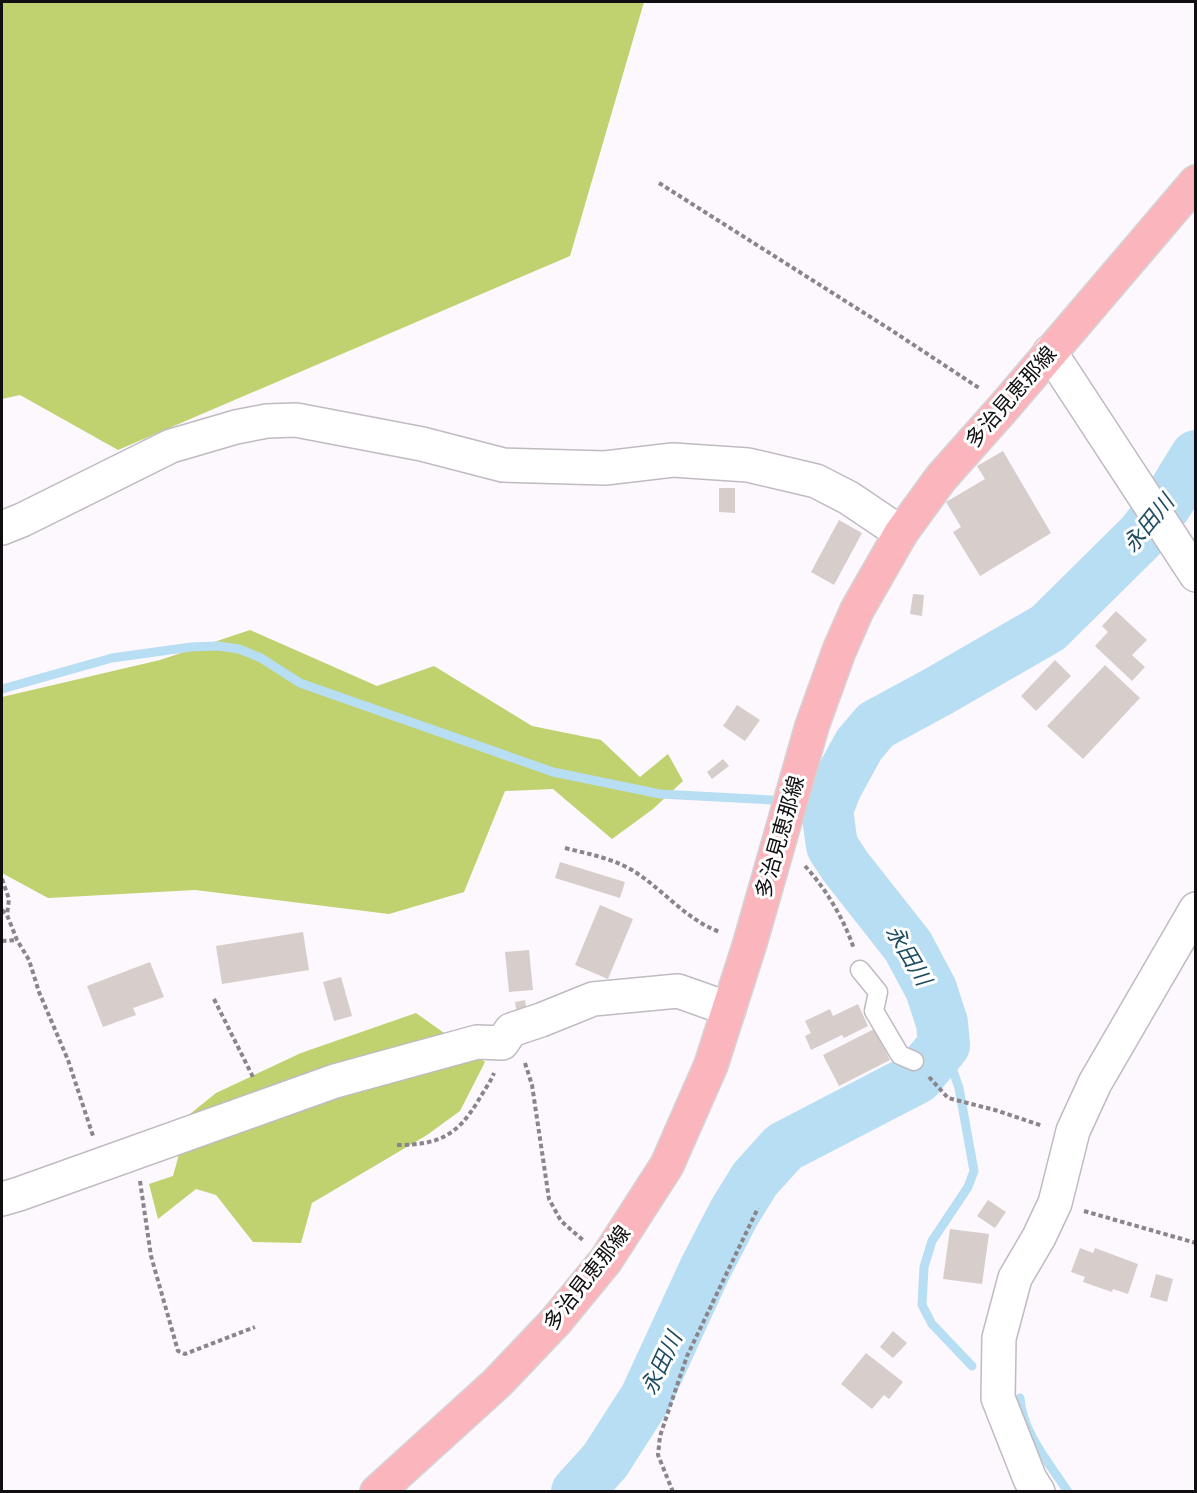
<svg xmlns="http://www.w3.org/2000/svg" width="1197" height="1493" viewBox="0 0 1197 1493" font-family="'Alegreya Sans','Noto Sans JP',sans-serif">
	<style>
		.forest { fill: #c0d16f }
		.lines { fill: none; stroke-linecap: round; stroke-linejoin: round }
		.stream { stroke: #b7def3; stroke-width: 9 }
		.river { stroke: #b7def3; stroke-width: 52 }
		.building { fill: #d7cecb }
		.service-casing { stroke: #c0bac1; stroke-width: 21 }
		.minor-casing { stroke: #c0bac1; stroke-width: 36 }
		.primary-casing { stroke: #d4d4d4; stroke-width: 36 }
		.path { stroke: #89858a; stroke-width: 4; stroke-dasharray: 4.5 3; stroke-linecap: butt }
		.service { stroke: #fff; stroke-width: 18 }
		.minor { stroke: #fff; stroke-width: 33 }
		.primary { stroke: #fab6bc; stroke-width: 33 }
		.labels { text-anchor: middle; stroke-width: 6; stroke-linejoin: round; paint-order: stroke }
		.street-label { font-size: 21px; fill: #110e11; stroke: #fff }
		.water-label { font-size: 22px; font-style: italic; fill: #1d4c61; stroke: #fff }
	</style>
	<rect width="100%" height="100%" fill="#fdf7fe"/>
	<!-- forest -->
	<path class="forest" d="M2,2H644L570,256L118,450L20,395L2,399Z
		M250,630L377,686L434,666L532,726L601,740L640,777L668,754L683,781L653,809L612,839L553,789L505,791L464,892L389,914L195,890L48,898L2,873V697L160,660Z
		M416,1013L485,1062L460,1111L427,1135L312,1203L301,1243L253,1242L216,1195L196,1189L158,1219L149,1184L173,1176L190,1114L216,1093L301,1053Z"/>
	<g class="lines">
		<!-- stream -->
		<path class="stream" d="M2,689L112,658L191,647L218,646L239,649L261,658L300,683L553,772L660,794L830,803
			M944,1045L959,1088L974,1171L968,1187L932,1241L924,1267L922,1305L932,1324L972,1366
			M1020,1398C1022,1432 1050,1464 1068,1492"/>
		<!-- river -->
		<path class="river" d="M577,1492L605,1461L646,1397L705,1269L734,1213L755,1179L784,1147L917,1078L944,1045L942,1023L931,989L908,946L845,866L832,846L827,810L836,787L859,745L876,725L937,692L1048,628L1141,536L1166,505L1196,456"/>
	</g>
	<!-- building -->
	<path class="building" d="M1003,451L1051,533L980,576L953,532L961,527L946,502L985,479L977,466Z
		M719,488H735V513L719,512Z
		M839,520L862,533L834,585L811,572Z
		M913,594L924,595L922,616L910,614Z
		M1116,611L1147,640L1132,655L1145,667L1132,681L1095,646L1108,632L1102,626Z
		M1055,660L1071,676L1036,711L1021,696Z
		M1105,665L1140,698L1083,759L1047,726Z
		M737,705L760,720L745,741L723,726Z
		M723,759L729,766L712,779L707,772Z
		M560,862L625,882L620,898L555,878Z
		M600,905L633,919L608,979L575,965Z
		M303,932L309,970L222,984L216,946Z
		M529,950L533,990L509,992L505,952Z
		M150,962L164,997L133,1008L136,1015L103,1027L87,986Z
		M341,977L352,1016L334,1021L323,982Z
		M525,1000L528,1019L518,1021L515,1002Z
		M858,1004L868,1026L844,1038L842,1035L811,1050L805,1036L811,1033L805,1021L830,1009L833,1016Z
		M874,1029L890,1060L839,1086L823,1055Z
		M988,1200L1006,1212L995,1228L977,1216Z
		M950,1229L989,1234L982,1284L943,1279Z
		M1080,1248L1093,1253L1095,1248L1138,1264L1128,1294L1113,1289L1112,1292L1083,1282L1085,1277L1071,1272Z
		M1156,1274L1173,1279L1167,1302L1150,1297Z
		M893,1331L907,1343L893,1358L880,1347Z
		M866,1353L903,1382L889,1399L884,1395L872,1409L841,1384Z"/>
	<g class="lines">
		<!-- service casing -->
		<g class="service-casing">
			<path id="service" d="M860,970L878,992L874,1011L900,1055L914,1061"/>
		</g>
		<!-- minor casing -->
		<g class="minor-casing">
			<path id="minor" d="M1050,352L1196,575
				M2,528L22,520L171,446L236,427L267,421L296,420L422,444L503,465L605,468L673,460L748,465L816,481L849,498L901,533
				M2,1199L19,1194L335,1081L477,1042L502,1043L511,1030L541,1020L593,999L678,991L729,1009
				M1038,1492L1030,1479L998,1398L999,1338L1015,1278L1039,1237L1055,1203L1073,1131L1095,1083L1196,909"/>
		</g>
		<!-- primary casing -->
		<g class="primary-casing">
			<path id="primary" d="M377,1492L497,1383L556,1321L606,1260L667,1165L711,1065L750,943L812,726L839,651L857,610L901,533L941,478L1005,406L1196,182"/>
		</g>
		<!-- path -->
		<path class="path" d="M659,183L891,330L979,388
			M565,848C589,854 611,858 632,870C663,889 686,920 720,932
			M805,866C826,889 844,919 854,949
			M2,879L9,899L7,915
			M2,910L7,915L17,940L29,960L39,992L68,1060L93,1136
			M2,941L17,940
			M214,999L254,1079
			M525,1063L532,1085L549,1199L561,1221L584,1241
			M929,1077L948,1098L995,1110L1043,1126
			M397,1145C438,1145 457,1136 478,1101C483,1092 490,1083 494,1073
			M140,1181L151,1256L178,1351L185,1354L255,1327
			M1084,1211L1196,1243
			M673,1492L658,1455L660,1436L687,1356L758,1208"/>
		<!-- service -->
		<use href="#service" class="service"/>
		<!-- minor -->
		<use href="#minor" class="minor"/>
		<!-- primary -->
		<use href="#primary" class="primary"/>
	</g>
	<g class="labels">
		<!-- street labels -->
		<g class="street-label">
			<text transform="translate(1011 397) rotate(-49)" y="7">多治見恵那線</text>
			<text transform="translate(780 837) rotate(-74)" y="7">多治見恵那線</text>
			<text transform="translate(587 1278) rotate(-52)" y="7">多治見恵那線</text>
		</g>
		<!-- water labels -->
		<g class="water-label">
			<text transform="translate(1148 523) rotate(-51)" y="8">永田川</text>
			<text transform="translate(909 955) rotate(59)" y="8">永田川</text>
			<text transform="translate(661 1363) rotate(-65)" y="8">永田川</text>
		</g>
	</g>
	<!-- border -->
	<rect width="1197" height="1493" fill="none" stroke="#110e11" stroke-width="6"/>
</svg>
